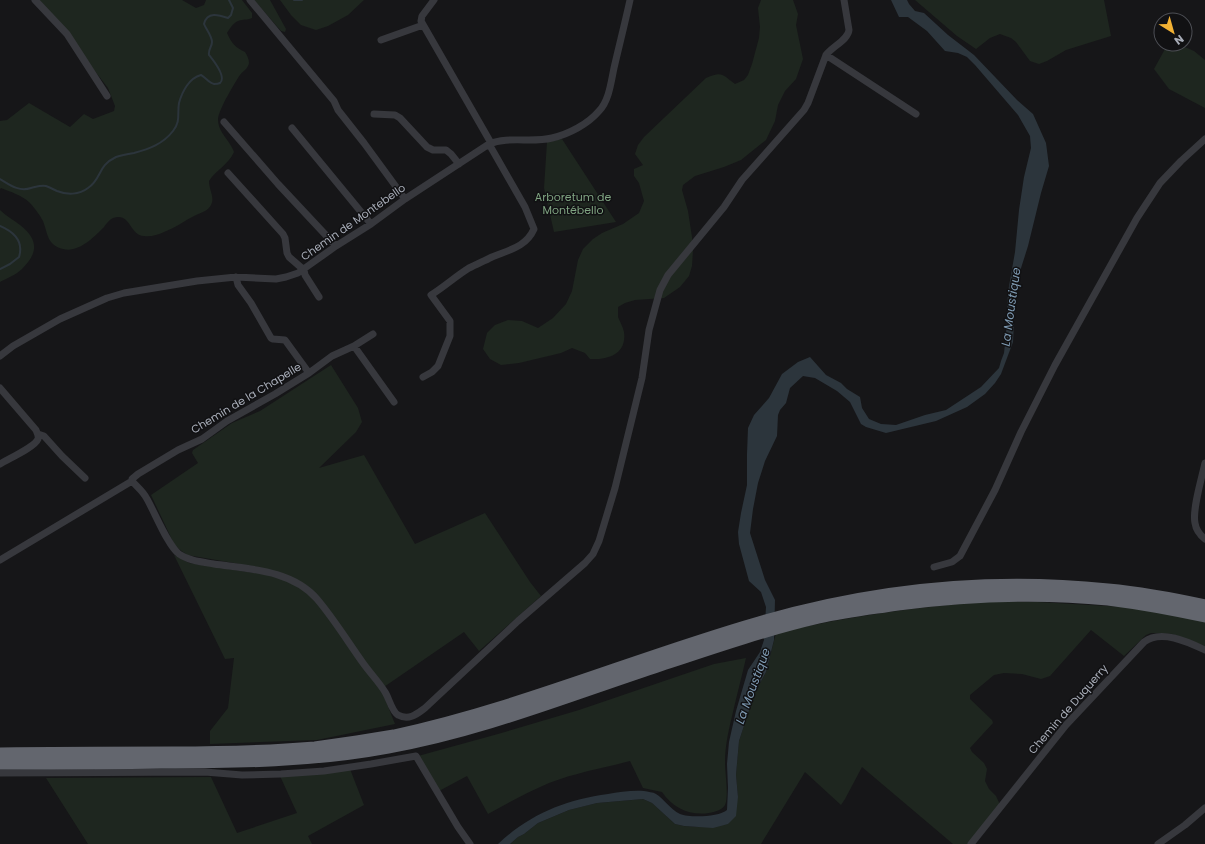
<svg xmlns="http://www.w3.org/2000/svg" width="1205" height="844" viewBox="0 0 1205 844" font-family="Poppins,sans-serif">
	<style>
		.green { fill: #1e261f }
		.water { fill: #2c353c }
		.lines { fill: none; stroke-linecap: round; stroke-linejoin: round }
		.stream { stroke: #2c353c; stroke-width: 2 }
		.street { stroke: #37383d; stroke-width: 7 }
		.highway { stroke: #63666e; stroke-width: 13 }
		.labels { text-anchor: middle; stroke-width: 3; stroke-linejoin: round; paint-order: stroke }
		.park-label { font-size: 11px; fill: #7fa381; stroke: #111113 }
		.street-label { font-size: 11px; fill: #a8adb8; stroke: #111113 }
		.water-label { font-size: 12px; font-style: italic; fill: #7f9bb3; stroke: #111113 }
	</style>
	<rect width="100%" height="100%" fill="#161618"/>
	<!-- green -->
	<path class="green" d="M39,0H182L196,8L204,5L206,0H242L252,13V18C248,20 246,19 242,20C234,21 231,27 227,33C232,44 235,47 245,52C247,55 249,59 249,63C248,69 243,71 240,75C234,84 219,109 218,119C218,133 230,140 234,152C229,164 216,170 209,181C209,190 215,197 211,205C210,207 207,210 205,211C202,213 197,214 194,216C184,221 175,228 164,232C158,235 150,237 144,236C129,235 131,212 113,218C109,220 106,224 104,227C94,237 79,253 63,249C47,245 48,234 43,221C40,215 33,206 29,202C21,195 11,192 1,188L0,189V121L7,120L29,103L70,127L84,114L93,119L114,111L115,106L108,88L84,57Z
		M254,0H270L286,29L285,32L281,31Z
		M280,0H364L348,15L328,26L316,30L301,25L291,15Z
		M761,0H793L798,14L796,25L803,59L796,79L785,91L778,105L775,121L766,140L741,160L724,167L695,176L683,185L682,190L688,211L692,237L693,250L692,266L689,276L680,287L664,298L635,300L625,303L618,307C618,310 618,314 618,317C620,322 623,327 624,332C627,354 608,360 590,359L585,353L572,348L561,353L519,363L501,365L490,359L483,349L487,333L495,325L508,320L522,321L538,328L553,318L566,304L572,291L578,260L583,249L593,239L602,233L623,224L639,213L644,201L639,183L634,176V169L643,165L635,154L638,145L644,137L706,78C722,71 722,74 735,84L744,80L748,75L752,64L759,38L760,27L758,8Z
		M915,0H1104L1111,36L1066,50L1047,61L1039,64L1030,61L1016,42L1011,38L1000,34L990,38L976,49L957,36Z
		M1178,44L1194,51L1205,60V108L1169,89L1154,69L1165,49Z
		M562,139L616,222L554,232L544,188L547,142Z
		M0,210C6,216 14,220 20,225C39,240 38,253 22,269C16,275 7,278 0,282Z
		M331,365L358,408L362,422L356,432L319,468L364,455L415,544L485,513L530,582L541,596L479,651L464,632L381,689L395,724L317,740L210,744V731L228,708L234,658L225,659L174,555L189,563L254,573L257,567L187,555L175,546L151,495L198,463L192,453L193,450L232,423L260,411Z
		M997,601L1038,602L1142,608L1205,621V647L1173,634L1151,633L1146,635L1124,656L1091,630L1050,676L1041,679L1022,674L1004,673L994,675L970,695V699L992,720L993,723L970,748L972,752L984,763L987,769L985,781L989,789L996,796L1001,807L971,844H953L862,767L845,799L841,805L805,772L761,844H510L518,837L524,834L538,823L569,810L597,803L643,799L652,803L675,824L684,826L697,827L728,824L738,797L736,775L739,741L755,692L766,672L776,633C849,616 922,606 997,601Z
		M746,658C742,676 737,694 733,712C729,729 725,745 725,762C725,773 729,796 725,805C722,810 715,812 709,813C690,816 673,808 662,792L643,788L630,761C603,768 575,773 549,783C528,792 508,803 488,814L467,776L439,791L418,756L498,734L579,710L714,664Z
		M350,769L364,805L308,836L312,844H88L46,778L211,777L237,833L297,813L280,776Z"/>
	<!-- water -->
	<path class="water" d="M891,0H907L909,4L915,11L924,13L948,35L974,55L1017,100L1033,114L1046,143L1049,166L1041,193L1028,246L1016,284L1013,342L1001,374L995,383L985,394L967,407L936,421L886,433L866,427L861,424L850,402L837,391L815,378L803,376L790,388L786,403L780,410L778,415L777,436L765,461L758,483L753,509L750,533L765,580L775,600L774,640L766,672L755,692L739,741L736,775L738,797L736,816L728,824L713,828L684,826L675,824L652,803L643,799L597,803L569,810L538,823L524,834L518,837L510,844H498C530,814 565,800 608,794C619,792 633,790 644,791C648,792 653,792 656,794C664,799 670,809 680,814C690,818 719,817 727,810L728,788L727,764L729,742L736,711L748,670L760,652L764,640L766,607L761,592L749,581L739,544L738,532L741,513L747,485V454L748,428L754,415L769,398L782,374L798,362L810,357L826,375L841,383L847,389L860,397L862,408L869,419L881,424L896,425L925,415L946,410L981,387L999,368L1001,361L1004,353L1006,335L1008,292L1015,252L1019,210L1024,177L1031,148L1030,136L1018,115L975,65L967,57L958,53L945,51L927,31L908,17H899Z"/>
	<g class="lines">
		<!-- stream -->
		<path class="stream" d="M294,0H302
			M0,179C10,185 19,192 31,188C36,187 40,185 46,186C49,187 53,189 57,191C67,195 79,195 88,188C102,179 97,166 116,157C122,155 128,154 134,153C149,149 163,144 173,131C181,121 177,114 179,103C182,92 189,78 201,75C205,77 209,83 214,84C216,84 218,84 220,83C227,77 213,60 209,55C208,49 212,47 212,42C212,36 206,29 204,24C207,11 219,15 228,18L231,15L233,8L229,0
			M0,226C14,232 24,241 19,257L10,264L0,269"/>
		<!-- street -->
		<path class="street" d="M35,0L67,34L107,96
			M250,0L334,101L338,110L364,143L405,199
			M434,0L422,16L421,21L487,136L491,143
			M381,40L423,25
			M826,55L916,114
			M374,114L395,115L400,118L427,147L433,150H446L451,154L459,164
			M224,122L278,184L336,246
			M292,128L371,224
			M228,173L283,234L285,238L287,253L289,257L304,270L305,275L319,297
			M236,277L238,285L251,303L271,338L273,339L285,340L309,373
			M354,346L394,402
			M0,356L13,346L60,319L107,298L124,293L197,281L236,277L276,279L286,277L298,273L336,246L371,224L405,199L489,144C508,136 532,143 552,138C569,134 588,124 599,111C609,101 611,82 614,68C619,46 625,23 630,0
			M423,377L432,372L438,366L450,336V321L431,295C444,287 456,276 469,268C477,264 484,261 492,257C509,250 526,247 534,229L525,207L489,144
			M0,388L36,430C37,433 39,436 38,439C35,447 8,459 0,464
			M38,434L44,436L62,456L85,478
			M1205,463C1202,477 1192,510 1195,523C1196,530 1200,535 1205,539
			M132,481C138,488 143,491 147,499C155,513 168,546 179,554C189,561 202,562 214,564C249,569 292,570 317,599C334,619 348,642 363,663C370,673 379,682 385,692C389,698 392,712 398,715C409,721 417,714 425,708L518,621L585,563L593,554L599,541L615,488L642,378L649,330L660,290L668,275L724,207L742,180L804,110L808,103L826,55C833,46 848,40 849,30L844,0
			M132,481V479L138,474L178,450L202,439L227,421L275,394L309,373L332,356L354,346L373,334
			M0,560L132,481
			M934,567L952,562L960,556L995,490L1021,432L1055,365L1137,218L1160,183L1181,161L1205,139
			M0,773L205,772L242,775L281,774L324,771L371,764L416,756L458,827L470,844
			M971,844L1066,725L1144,642C1161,629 1188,642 1205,650
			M1158,844L1185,825L1205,808"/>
		<!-- highway -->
		<path class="highway" d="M0,754C58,753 115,753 173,753C220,753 268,752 315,748C329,746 343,744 357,742C370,740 382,738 394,736C519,709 637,658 759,623C872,590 991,578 1108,590C1140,593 1173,599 1205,606
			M0,763C54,763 107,763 161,762C237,762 313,761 388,747C479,731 566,696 654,667C708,649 763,630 819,617C845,611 872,608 898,604C968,595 1038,592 1108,599C1140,603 1173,609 1205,616"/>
	</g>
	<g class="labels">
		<!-- park labels -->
		<g class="park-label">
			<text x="573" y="201">Arboretum de<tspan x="573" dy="13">Montébello</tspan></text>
		</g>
		<!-- street labels -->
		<g class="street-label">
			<text transform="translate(353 222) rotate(-35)" y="4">Chemin de Montebello</text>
			<text transform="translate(246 398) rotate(-31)" y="4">Chemin de la Chapelle</text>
			<text transform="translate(1068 709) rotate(-49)" y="4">Chemin de Duquerry</text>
		</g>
		<!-- water labels -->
		<g class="water-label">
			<text transform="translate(1011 307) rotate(-82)" y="4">La Moustique</text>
			<text transform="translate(753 686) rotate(-70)" y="4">La Moustique</text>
		</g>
	</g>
	<!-- north arrow -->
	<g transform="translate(1173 32) rotate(143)"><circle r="19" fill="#111113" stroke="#4d4f55"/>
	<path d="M0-3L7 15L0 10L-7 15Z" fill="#f2b134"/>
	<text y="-6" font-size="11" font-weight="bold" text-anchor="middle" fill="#a8adb8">N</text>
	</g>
</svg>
